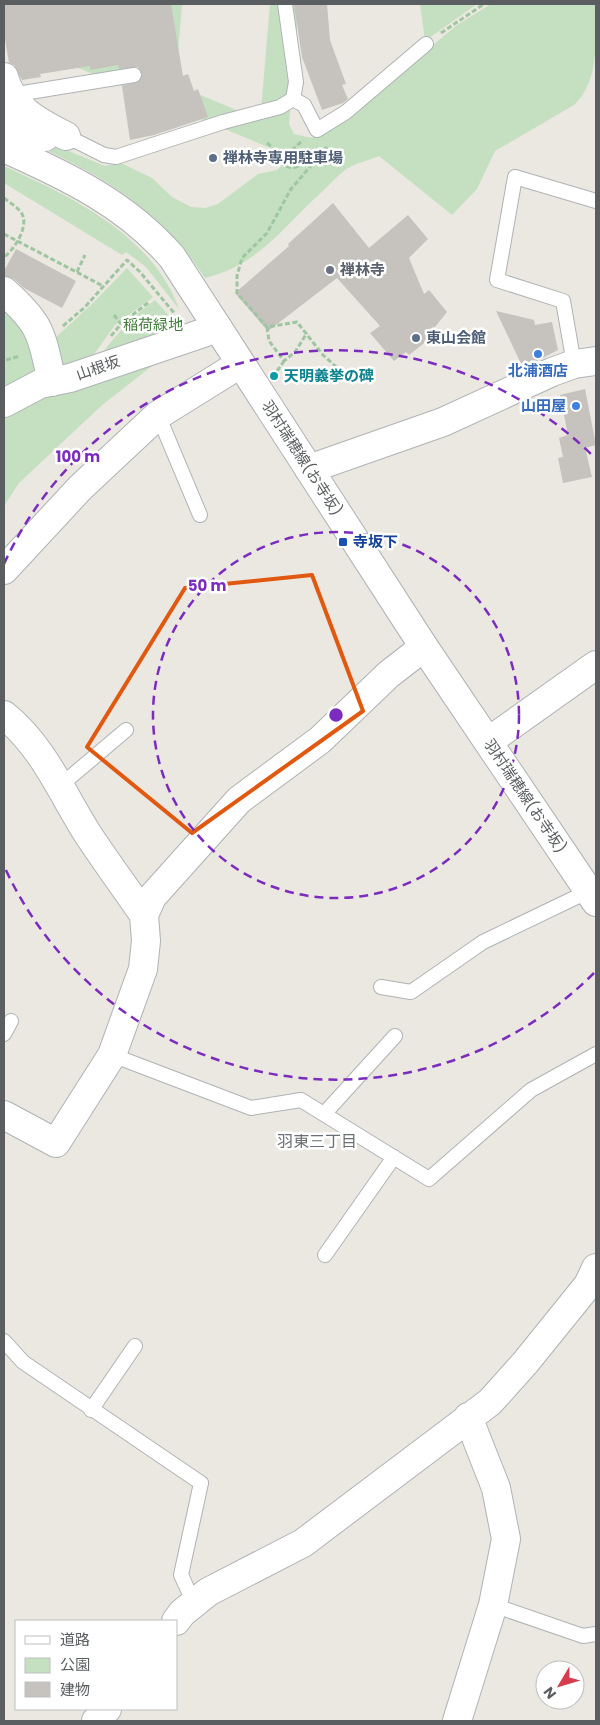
<svg xmlns="http://www.w3.org/2000/svg" width="600" height="1725" viewBox="0 0 600 1725" font-family="Poppins,'Noto Sans JP',sans-serif">
	<style>
		.green { fill: #c5e0c0 }
		.building { fill: #c6c2be }
		.lines { fill: none; stroke-linecap: round; stroke-linejoin: round }
		.lane-casing { stroke: #afb3b5; stroke-width: 16 }
		.street-casing { stroke: #afb3b5; stroke-width: 30 }
		.secondary-casing { stroke: #aeb2b5; stroke-width: 30 }
		.path { stroke: #9dc6a1; stroke-width: 3; stroke-dasharray: 5 2.5; stroke-linecap: butt }
		.lane { stroke: #fff; stroke-width: 14 }
		.street { stroke: #fff; stroke-width: 28 }
		.secondary { stroke: #fff; stroke-width: 28 }
		.marked { fill: none; stroke: #e15910; stroke-width: 4; stroke-linejoin: round }
		.ring { fill: none; stroke: #7b2cbf; stroke-width: 2.5; stroke-dasharray: 9 6 }
		.service-dot { fill: #5c6f8a; stroke: #fff; stroke-width: 2 }
		.worship-dot { fill: #6b7280; stroke: #fff; stroke-width: 2 }
		.shop-dot { fill: #3f7fe0; stroke: #fff; stroke-width: 2 }
		.culture-dot { fill: #0f9aa8; stroke: #fff; stroke-width: 2 }
		.transit-dot { fill: #1a4fb4; stroke: #fff; stroke-width: 2 }
		.labels { text-anchor: middle; stroke-width: 5; stroke-linejoin: round; paint-order: stroke }
		.service-label { font-size: 15px; font-weight: bold; fill: #4e5e75; stroke: #fff; text-anchor: start }
		.worship-label { font-size: 15px; font-weight: bold; fill: #5b616d; stroke: #fff; text-anchor: start }
		.park-label { font-size: 15px; fill: #447d3c; stroke: #fff }
		.street-label { font-size: 15px; fill: #5a5e60; stroke: #fff }
		.shop-label { font-size: 15px; font-weight: bold; fill: #366cbe; stroke: #fff }
		.culture-label { font-size: 15px; font-weight: bold; fill: #0d838f; stroke: #fff; text-anchor: start }
		.transit-label { font-size: 15px; font-weight: bold; fill: #164399; stroke: #fff; text-anchor: start }
		.neighbourhood-label { font-size: 16px; fill: #6b7072; stroke: #fff }
		.centre { fill: #7b2cbf; stroke: #fff; stroke-width: 2.5 }
		.ring-label { font-size: 15px; text-anchor: middle; font-weight: bold; fill: #7b2cbf; stroke: #fff; stroke-width: 5; stroke-linejoin: round; paint-order: stroke }
	</style>
	<rect width="100%" height="100%" fill="#ebe7e1"/>
	<!-- green -->
	<path class="green" d="M60,4H78L75,36L81,46L149,74L158,67L164,4H182L176,78L181,87L251,116L261,110L270,4H299L289,124L294,134L312,138L349,115L457,25L491,4H596C596,37 600,81 574,105L495,151L477,189L452,215L379,156C370,160 359,162 350,167C341,172 332,182 324,190C283,226 261,264 205,278C162,212 106,177 35,145L36,141L59,147L105,166L121,163L152,178L172,197L191,207L205,208L218,204L258,174L277,170L292,157L4,37V14L48,32L58,26Z
		M420,4H477L425,41Z
		M4,166C71,197 152,234 179,309L146,267L126,252L122,255L4,183Z
		M127,268L153,297L115,325L92,357L64,372L53,340L93,303Z
		M155,300L184,332L96,361C114,337 131,317 155,300Z
		M4,302L20,317L38,370L4,395Z
		M157,362L101,406L19,483L4,506V409Z"/>
	<!-- building -->
	<path class="building" d="M4,4H171L183,76L188,74L194,91L198,89L208,117L154,135L130,140L122,86L140,81L142,73L138,67L119,69L118,65L90,70V66L40,74L41,77L22,80L14,65L9,63L4,33Z
		M294,4H327L330,40L346,84L342,85L348,99L343,103L322,110L302,57Z
		M333,203L369,248L408,215L428,239L409,258L424,294L429,290L447,312L427,337L428,340L409,355L406,352L394,361L370,333L380,326L337,278L268,331L235,293L289,246L288,244Z
		M16,249L76,281L62,308L24,288L14,279L4,276V271Z
		M496,311L534,320L535,325L552,322L558,350L523,368Z
		M585,389L596,445L585,448L592,477L563,483L558,458L563,457L559,438L568,435L560,395Z"/>
	<g class="lines">
		<!-- lane casing -->
		<g class="lane-casing">
			<path id="lane" d="M11,95L134,75
				M293,99L304,105L317,130L346,112L426,44
				M66,136L104,155L116,157L223,122L280,107L293,99L296,82L285,4
				M574,364L563,301L497,280L515,177L596,201
				M158,415L200,515
				M61,785L126,730
				M381,987L411,992L483,942L589,891
				M4,1034L11,1021
				M112,1055L251,1108L301,1100L429,1179L531,1090L596,1054
				M324,1114L395,1036
				M325,1255L394,1157
				M4,1341L23,1362L201,1483L181,1575L194,1603
				M91,1410L135,1346
				M493,1605L583,1636L596,1634"/>
		</g>
		<!-- street casing -->
		<g class="street-casing">
			<path id="street" d="M4,77C13,110 39,122 66,136
				M4,122L34,135L45,137
				M4,291C42,325 41,333 52,382
				M4,403L40,384L70,378L218,328
				M309,469L443,422L552,372L574,364L596,361
				M4,570L80,488L158,415L240,364
				M4,715C44,747 62,794 89,836C107,863 126,889 144,915
				M489,741L596,665
				M4,1115L56,1143L112,1055L143,969L146,941L144,915L152,897L239,800L320,740L389,674L424,647
				M176,1621L182,1613L208,1592L303,1543L490,1402L525,1363L588,1285L596,1268
				M96,1721L107,1709
				M457,1721L493,1605L506,1539L496,1488L468,1417"/>
		</g>
		<!-- secondary casing -->
		<g class="secondary-casing">
			<path id="secondary" d="M4,148C67,176 126,204 172,257L424,647L596,902"/>
		</g>
		<!-- path -->
		<path class="path" d="M441,33L484,4
			M267,143L280,154L289,153L303,140
			M327,147L291,189L267,233L242,258L237,276V293L267,327L297,322L323,355L343,373
			M280,154L281,163C291,170 296,168 306,162L314,163
			M4,198C9,202 19,208 22,214C29,227 14,250 4,257
			M4,234L103,286
			M77,272L85,255
			M114,315L121,324
			M63,326L85,307L127,260L140,272L175,314
			M267,327L269,341L284,361L295,352L307,333
			M111,336L121,324L149,302
			M6,360L20,356
			M277,371L284,361"/>
		<!-- lane -->
		<use href="#lane" class="lane"/>
		<!-- street -->
		<use href="#street" class="street"/>
		<!-- secondary -->
		<use href="#secondary" class="secondary"/>
	</g>
	<!-- marked area -->
	<path class="marked" d="M312,575L363,711L192,833L87,747L185,588Z"/>
	<!-- distance rings -->
	<g class="ring">
		<circle cx="336" cy="715" r="183"/>
		<path d="M594 973A365 365 0 0 1 4 866M4 564A365 365 0 0 1 594 457"/>
	</g>
	<!-- markers -->
	<g class="service-dot">
		<circle cx="213" cy="158" r="5"/>
		<circle cx="416" cy="338" r="5"/>
	</g>
	<circle class="worship-dot" cx="330" cy="270" r="5"/>
	<g class="shop-dot">
		<circle cx="538" cy="354" r="5"/>
		<circle cx="576" cy="406" r="5"/>
	</g>
	<circle class="culture-dot" cx="274" cy="376" r="5"/>
	<rect class="transit-dot" x="338" y="537" width="10" height="10" rx="2.5"/>
	<g class="labels">
		<!-- service labels -->
		<g class="service-label">
			<text x="223" y="163">禅林寺専用駐車場</text>
			<text x="426" y="343">東山会館</text>
		</g>
		<!-- worship labels -->
		<g class="worship-label">
			<text x="340" y="275">禅林寺</text>
		</g>
		<!-- park labels -->
		<g class="park-label">
			<text x="153" y="330">稲荷緑地</text>
		</g>
		<!-- street labels -->
		<g class="street-label">
			<text transform="translate(98 368) rotate(-19)" y="5">山根坂</text>
			<text transform="translate(302 458) rotate(57)" y="5">羽村瑞穂線(お寺坂)</text>
			<text transform="translate(525 796) rotate(56)" y="5">羽村瑞穂線(お寺坂)</text>
		</g>
		<!-- shop labels -->
		<g class="shop-label">
			<text x="538" y="376">北浦酒店</text>
			<text x="566" y="411" text-anchor="end">山田屋</text>
		</g>
		<!-- culture labels -->
		<g class="culture-label">
			<text x="284" y="381">天明義挙の碑</text>
		</g>
		<!-- transit labels -->
		<g class="transit-label">
			<text x="353" y="547">寺坂下</text>
		</g>
		<!-- neighbourhood labels -->
		<g class="neighbourhood-label">
			<text x="317" y="1147">羽東三丁目</text>
		</g>
	</g>
	<circle cx="336" cy="715" r="8" class="centre"/>
	<g class="ring-label">
		<text x="78" y="462">100 m</text>
		<text x="207" y="591">50 m</text>
	</g>
	<!-- border -->
	<rect width="600" height="1725" fill="none" stroke="#5a5e60" stroke-width="10"/>
	<!-- legend -->
	<rect x="15" y="1620" width="162" height="90" fill="#ffffff" stroke="#bdbfbf"/>
	<rect x="25" y="1636" width="25" height="8" fill="#ffffff" stroke="#bdbfbf"/>
	<text x="60" y="1645" font-size="15" fill="#5a5e60">道路</text>
	<rect x="25" y="1658" width="25" height="15" fill="#c5e0c0" stroke="#bdbfbf"/>
	<text x="60" y="1670" font-size="15" fill="#5a5e60">公園</text>
	<rect x="25" y="1682" width="25" height="15" fill="#c6c2be" stroke="#bdbfbf"/>
	<text x="60" y="1695" font-size="15" fill="#5a5e60">建物</text>
	<!-- north arrow -->
	<g transform="translate(560 1685) rotate(232)"><circle r="24" fill="#ffffff" stroke="#bdbfbf"/>
	<path d="M0-4L9 19L0 12L-9 19Z" fill="#d63c4b"/>
	<text y="-8" font-size="14" font-weight="bold" text-anchor="middle" fill="#5a5e60">N</text>
	</g>
</svg>
